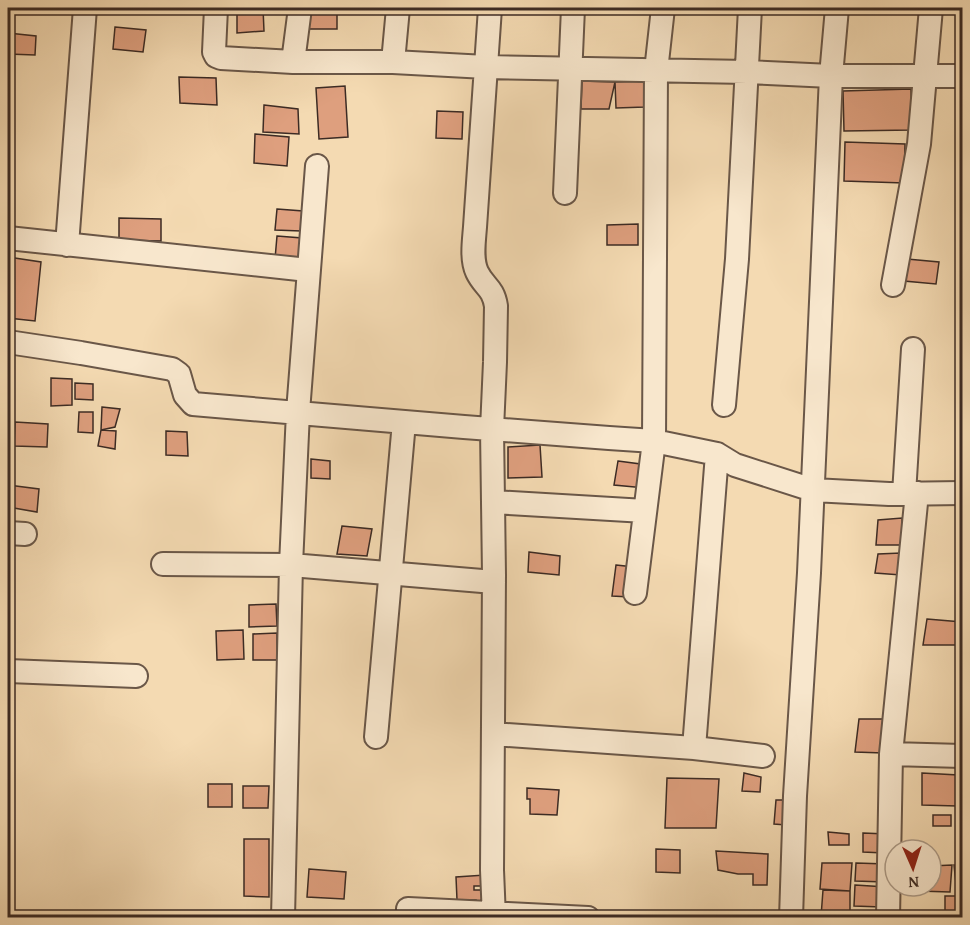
<svg xmlns="http://www.w3.org/2000/svg" width="970" height="925" viewBox="0 0 970 925" font-family="'Gentium Book Plus',serif">
	<style>
		.building { fill: #de9f7e; stroke: #3c2b24; stroke-width: 1.5 }
		.lines { fill: none; stroke-linecap: round; stroke-linejoin: round }
		.street-casing { stroke: #6a5748; stroke-width: 26 }
		.street { stroke: #f8e7cd; stroke-width: 22 }
	</style>
	<rect width="100%" height="100%" fill="#f4dab2"/>
	<filter id="stains"><feTurbulence type="fractalNoise" baseFrequency=".00333" numOctaves="4"/><feColorMatrix values="0 0 0 0 .2 0 0 0 0 .09 0 0 0 0 .02 0 0 0 .5 -.17"/></filter>
	<radialGradient id="worn" r=".72"><stop offset=".6" stop-color="#630" stop-opacity="0"/><stop offset="1" stop-color="#630" stop-opacity=".3"/></radialGradient>
	<!-- building -->
	<path class="building" d="M237,8H263L264,31L237,33Z
		M308,8H337V29H308Z
		M115,27L146,30L143,52L113,49Z
		M8,33L36,36L35,55L8,54Z
		M179,77L216,78L217,105L180,103Z
		M582,81L615,82L609,109H581Z
		M644,81L645,107L616,108L615,82Z
		M345,86L348,137L319,139L316,88Z
		M911,89L912,130L844,131L843,91Z
		M264,105L298,109L299,134L263,132Z
		M437,111L463,112L462,139L436,138Z
		M255,134L289,137L287,166L254,163Z
		M845,142L905,144L904,183L844,181Z
		M277,209L303,211L301,231L275,230Z
		M119,218L161,219V241L119,240Z
		M638,224V245H607V225Z
		M277,236L302,238L300,260L275,259Z
		M8,257L41,262L35,321L8,318Z
		M907,259L939,262L936,284L904,281Z
		M51,378L72,379V405L51,406Z
		M75,383L93,384V400L75,399Z
		M102,407L120,409L115,427L101,430Z
		M79,412H93V433L78,432Z
		M15,422L48,424L47,447L14,446Z
		M101,430L116,431L115,449L98,446Z
		M166,431L187,432L188,456L166,455Z
		M540,445L542,477L508,478V447Z
		M311,459L330,461V479L311,478Z
		M618,461L648,465L645,488L614,485Z
		M8,485L39,489L37,512L8,507Z
		M902,518L903,545H876L878,520Z
		M342,526L372,529L367,556L337,554Z
		M529,552L560,556L559,575L528,572Z
		M901,553V575L875,573L878,554Z
		M616,565L634,567L630,597L612,596Z
		M276,604L277,626L249,627V605Z
		M927,619L962,622V645H923Z
		M243,630L244,659L217,660L216,631Z
		M277,633V660H253V634Z
		M859,719H887L883,753L855,752Z
		M744,773L761,777L760,792L742,791Z
		M922,773L958,775L957,806L922,805Z
		M667,778L719,779L716,828H665Z
		M208,784H232V807H208Z
		M243,786H269L268,808H243Z
		M527,788L559,790L557,815L530,814V799H527Z
		M776,800H788L786,825L774,824Z
		M933,815H951V826H933Z
		M828,832L849,834V845H829Z
		M863,833L886,834L884,853L863,852Z
		M244,839H269V897L244,896Z
		M656,849L680,850V873L656,872Z
		M716,851L768,854L767,885H753V874H738L718,870Z
		M822,863H852L850,891L820,889Z
		M856,863L886,864L885,882L855,881Z
		M952,865L950,892L918,891V886H931V866Z
		M954,865H962V893H957Z
		M309,869L346,872L344,899L307,897Z
		M485,875L486,886H474V890H488L491,903L476,904V900H457L456,877Z
		M855,885L886,887L882,907L854,906Z
		M823,890L850,891V918L821,917Z
		M945,896H962V918H945Z"/>
	<g class="lines">
		<!-- street casing -->
		<g class="street-casing">
			<path id="street" d="M216,8L214,52L216,56L221,58L293,62H393L486,67L747,72L831,76H962
				M490,8L475,227C474,241 471,259 477,272C484,287 493,287 496,306L495,362L492,429L494,575L492,870L494,918
				M293,62L300,8
				M393,62L398,8
				M565,193L573,8
				M8,238L308,270
				M67,245L85,8
				M893,285L919,144L931,8
				M8,342L81,353L172,369L179,374L185,395L193,404L464,427L609,438L654,441L717,454L735,465L813,490L889,494L962,493
				M724,405L737,259L750,8
				M904,494L913,349
				M493,502L645,511
				M8,533L25,534
				M163,564L291,565L494,582
				M635,593L654,441L656,71L663,8
				M8,671L136,676
				M493,734L694,748L763,756
				M376,737L404,422
				M694,748L717,454
				M891,754L962,756
				M408,909L588,918
				M283,918L291,565L298,412L317,166
				M791,918L795,796L809,573L831,76L837,8
				M888,918L891,754L917,493"/>
		</g>
		<!-- street -->
		<use href="#street" class="street"/>
	</g>
	<!-- margin -->
	<rect width="970" height="925" fill="none" stroke="#f4dab2" stroke-width="30"/>
	<rect x="9" y="9" width="952" height="907" fill="none" stroke="#3c2b24" stroke-width="3"/>
	<rect x="15" y="15" width="940" height="895" fill="none" stroke="#3c2b24" stroke-width="1.5"/>
	<!-- north arrow -->
	<g transform="translate(913 868) rotate(177)"><circle r="28" fill="#f8e7cd" stroke="#ad9c89" stroke-width="1.5"/>
	<path d="M0-4.5L10 22L0 15L-10 22Z" fill="#8f2418"/>
	<text y="-9" font-size="16" font-weight="bold" text-anchor="middle" fill="#3c2b24">N</text>
	</g>
	<rect width="100%" height="100%" filter="url(#stains)"/>
	<rect width="100%" height="100%" fill="url(#worn)"/>
</svg>
